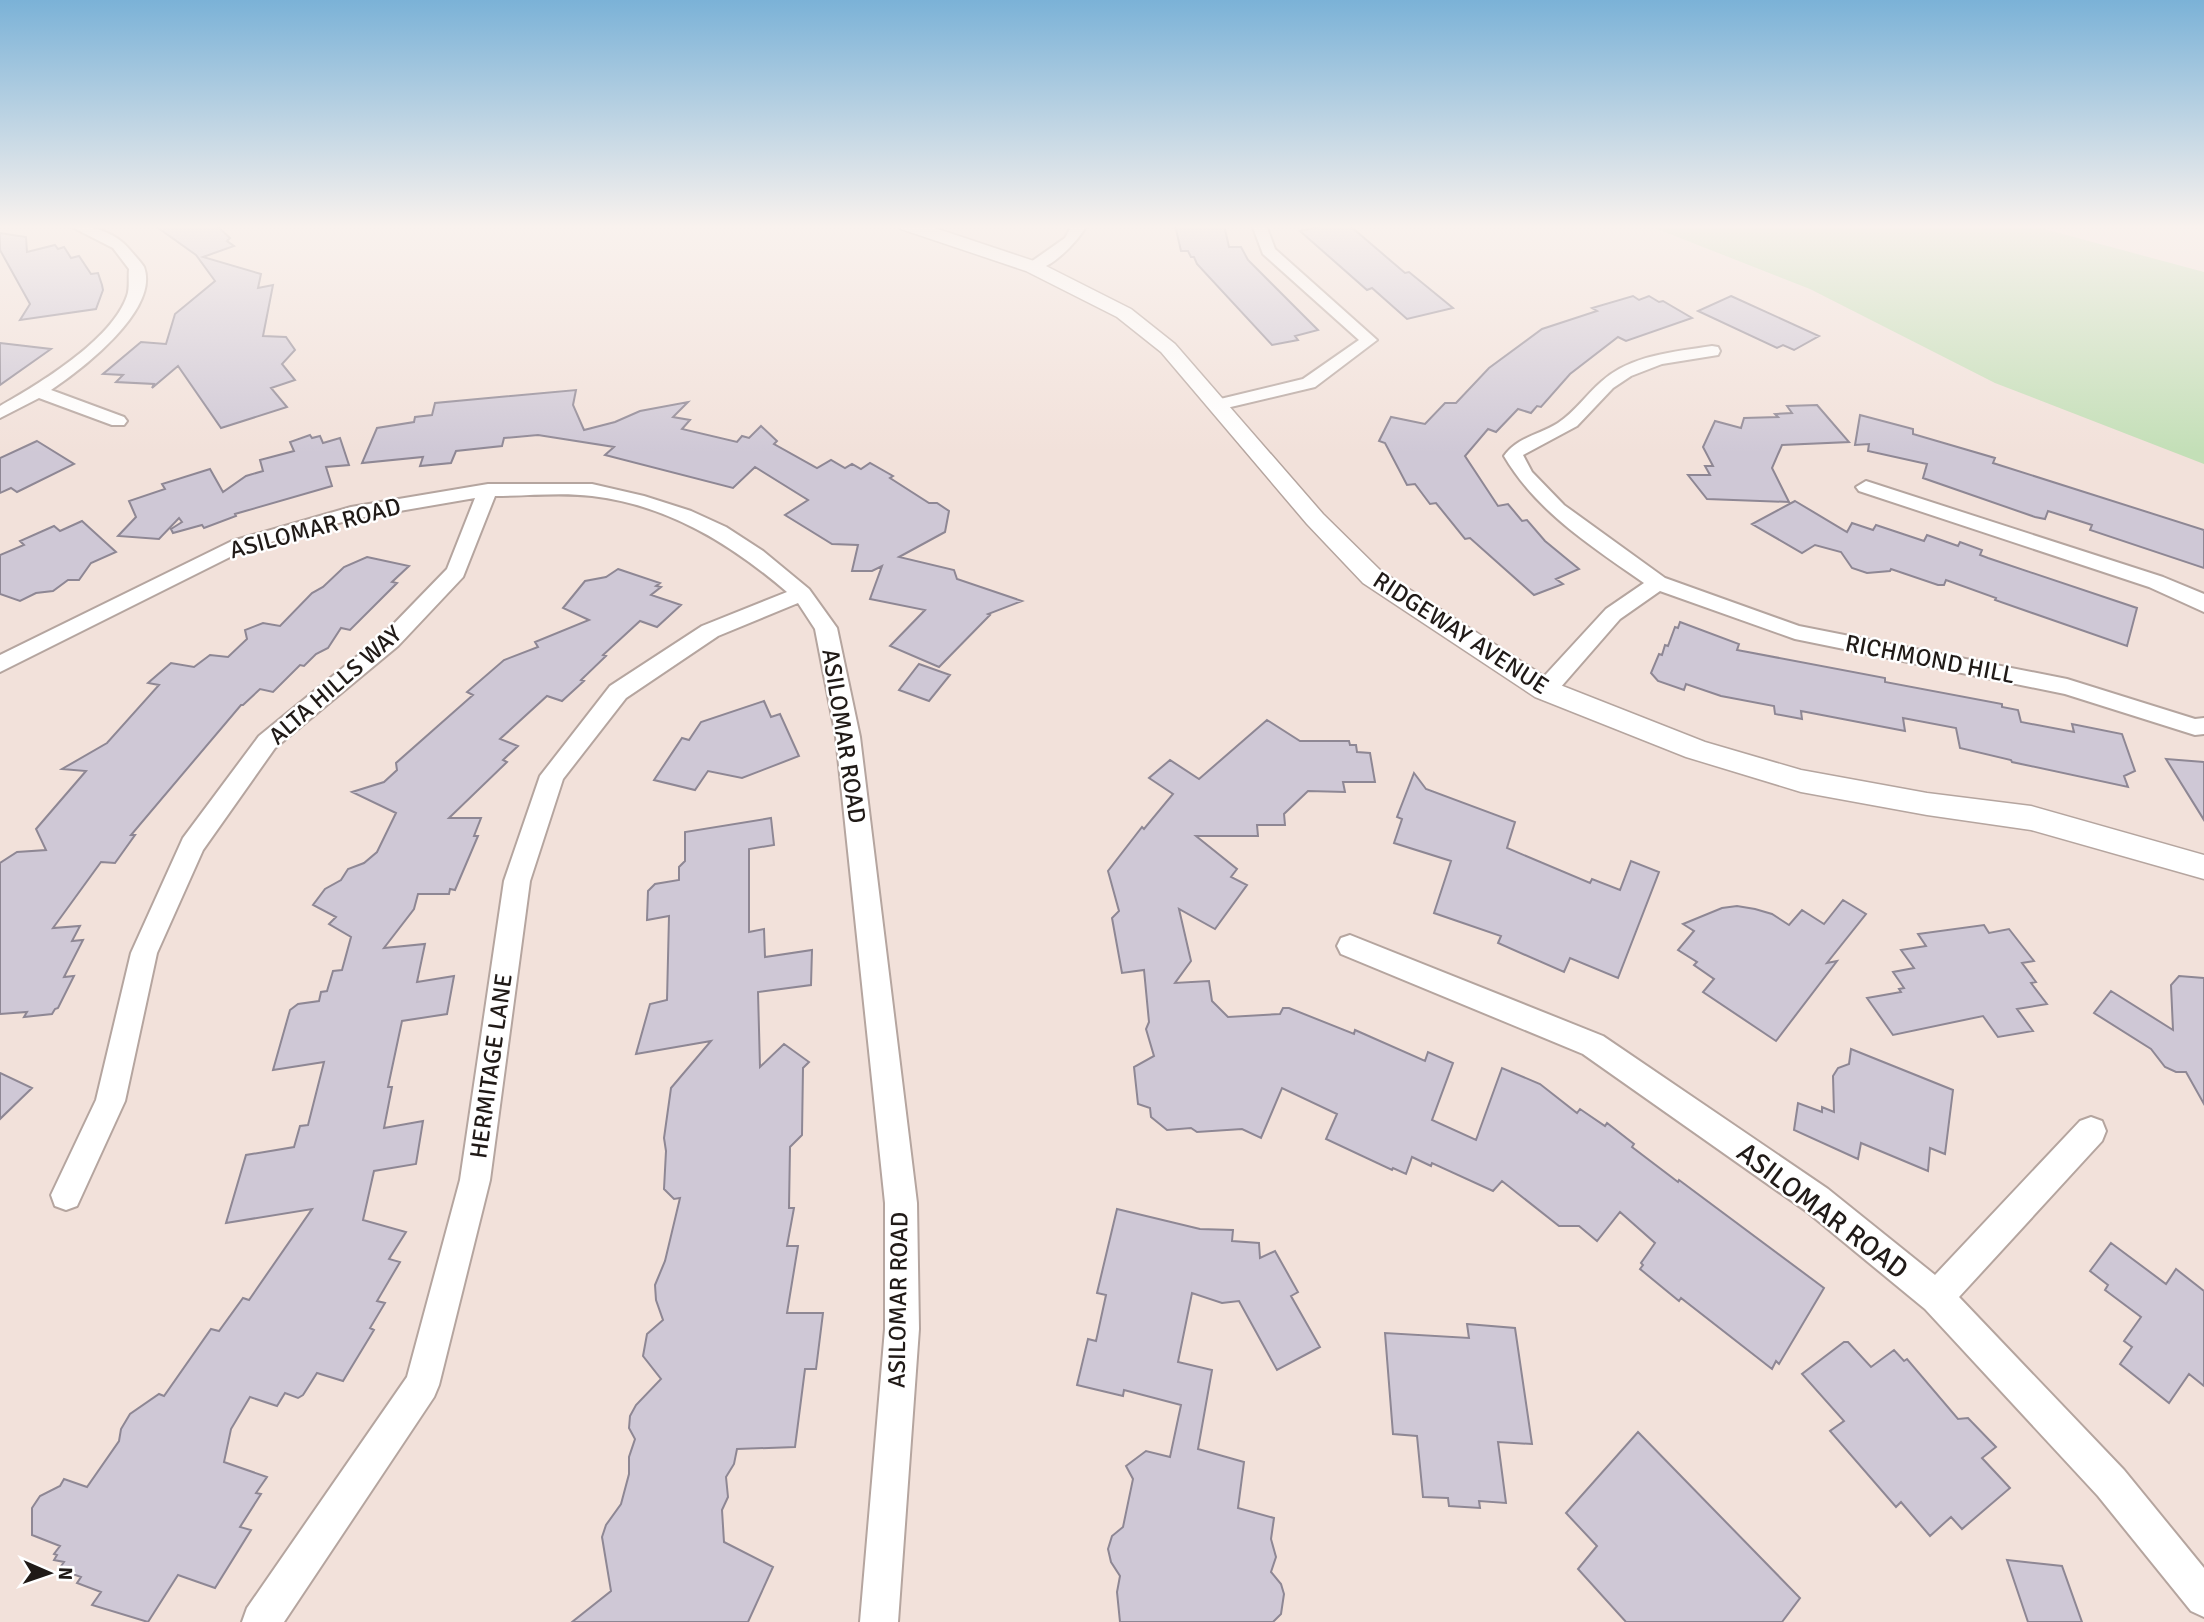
<svg xmlns="http://www.w3.org/2000/svg" width="2204" height="1622" viewBox="0 0 2204 1622" font-family="Signika,sans-serif">
	<style>
		.green { fill: #c3dfb7 }
		.building { fill: #cfc8d6; stroke: #8e8794; stroke-width: 2 }
		.lines { fill: none; stroke-linecap: round; stroke-linejoin: round }
		.minor-casing { stroke: #b5a59f; stroke-width: 4 }
		.tertiary-casing { stroke: #b5a59f; stroke-width: 3 }
		.minor { fill: #fff; fill-rule: evenodd }
		.tertiary { fill: #fff; fill-rule: evenodd }
		.labels { text-anchor: middle; stroke-width: 5; stroke-linejoin: round; paint-order: stroke }
		.street-label { font-size: 24px; fill: #201a17; stroke: #fff }
		.near-street-label { font-size: 28px; fill: #201a17; stroke: #fff }
	</style>
	<rect width="100%" height="100%" fill="#f2e1da"/>
	<!-- green -->
	<path class="green" d="M1647,225H2029L2204,272V464L1995,383L1810,289Z"/>
	<!-- building -->
	<path class="building" d="M154,225H216L230,238L227,241L234,246L203,257L261,274L258,288L273,285L263,336L286,337L295,350L282,364L295,380L271,388L287,407L221,428L178,366L152,388L154,384L116,382L123,375L103,374L141,342L166,344L175,314L215,281L196,255Z
		M1175,225H1224L1229,247H1241L1248,260L1318,330L1295,336L1298,340L1272,345L1197,264L1194,257H1191L1188,251H1181Z
		M1328,225H1349L1405,273L1409,272L1453,308L1407,319L1372,288L1367,290L1300,231Z
		M0,233L26,237L27,252L55,245L58,249L64,247L71,258L79,256L91,274L98,273L102,285L103,290L96,309L20,320L30,304L0,250Z
		M1633,296L1639,300L1649,296L1659,302L1663,301L1692,318L1626,341L1618,337L1570,374L1541,407L1537,406L1531,413L1518,409L1496,432L1488,429L1465,456L1498,506L1508,504L1522,521L1527,520L1545,541L1579,569L1556,579L1563,584L1534,595L1470,538L1465,539L1436,503L1430,504L1415,484L1407,485L1385,443L1379,441L1391,417L1425,424L1445,403H1456L1489,368L1542,329L1597,311L1592,308Z
		M1731,296L1819,336L1794,350L1783,345L1777,348L1698,311Z
		M0,343L51,349L0,385Z
		M576,390L573,405L584,430L615,422L640,411L688,402L673,417L690,420L682,429L737,442L742,436L749,438L761,426L777,441L774,444L817,468L831,460L845,468L852,464L861,469L870,463L893,476L890,478L929,503H937L949,511L945,532L899,557L954,570L957,579L1022,601L988,614L990,615L939,667L890,646L925,610L870,599L882,566L872,571H852L858,545L832,544L785,515L808,500L755,467L733,488L605,455L614,447L538,435L504,438L502,446L456,451L451,463L420,466L423,457L362,463L377,428L414,422L415,417L432,415L435,403Z
		M1817,405L1849,442L1782,445L1772,468L1789,502L1707,499L1688,475H1710L1705,466H1713L1703,447L1715,421L1741,428L1744,418L1778,417L1775,414L1792,413L1787,406Z
		M1860,415L1913,429V434L1995,458L1993,463L2204,530V568L2090,530L2092,525L2048,511L2045,519L2035,517L1923,478L1927,464L1868,451L1869,444L1855,445Z
		M310,435L312,438L320,436L323,443L340,438L349,465L326,467L332,486L235,514L236,516L204,528L202,525L173,533L171,529L182,522L179,518L159,539L118,536L136,517L129,501L165,489L162,484L210,469L223,492L246,476L263,471L260,460L294,451L290,442Z
		M37,441L74,464L17,492L11,488L0,493V458Z
		M1795,501L1847,532L1852,523L1873,530L1876,525L1924,541L1927,535L1958,546L1960,542L1982,550L1980,555L1988,558L2137,608L2127,646L1995,600L1996,598L1946,580L1944,585H1938L1891,569L1890,571L1867,573L1852,568L1841,552L1815,545L1802,553L1752,524Z
		M82,521L116,552L91,563L79,580H68L53,591L36,593L20,601L0,594V555L24,545L20,541L54,526L60,531Z
		M367,557L409,566L392,582L397,583L350,630L341,628L328,648L316,654L304,666L300,665L273,692L260,689L243,705H241L131,835H135L115,863L101,862L53,928L80,926L72,941L83,940L64,977L74,976L58,1008L55,1009L52,1014L24,1017L27,1012L0,1014V863L17,852L46,850L36,829L86,771L62,769L107,743L159,685L148,683L171,663L194,667L210,655L228,657L247,639L245,630L263,623L280,626L312,593L323,587L344,567Z
		M618,569L660,583L656,586L661,587L651,595L681,605L657,627L640,621L603,655L606,656L581,680L584,681L562,701L547,696L500,739L518,746L503,760L507,762L449,818H481L474,836H478L455,890L450,889L449,894H418L414,909L384,948L425,944L417,982L454,976L447,1014L402,1021L388,1087H392L384,1128L423,1121L416,1164L374,1171L363,1220L406,1232L389,1259L400,1262L377,1301L385,1303L370,1328L374,1330L343,1381L317,1373L303,1395L298,1398L285,1393L277,1406L250,1397L231,1429L224,1462L267,1477L256,1493L261,1494L240,1527L251,1530L215,1588L178,1575L148,1622L92,1605L101,1592L77,1583L81,1577L59,1569L64,1562L54,1560L57,1555L54,1554L60,1546L32,1535V1508L40,1496L60,1486L64,1479L87,1487L119,1441L121,1429L130,1414L159,1394L164,1396L211,1329L219,1331L243,1298L249,1300L312,1209L226,1223L246,1155L294,1147L300,1126L308,1125L324,1062L273,1070L290,1010L298,1004L319,1001L321,992L327,991L333,971L342,970L351,937L329,924L336,917L313,905L325,889L341,880L348,869L364,863L377,852L396,813L352,792L384,782L397,770L396,763L473,695L467,692L504,660L538,647L535,642L589,620L563,608L585,581L606,577Z
		M1680,622L1739,644L1737,650L1885,678V682L2002,704V707L2018,710L2021,722L2074,732L2072,724L2122,734L2135,771L2124,776L2128,787L2012,762L2011,760L1960,748L1956,728L1903,718L1905,731L1801,711L1802,719L1775,714L1774,706L1721,696L1686,684L1684,690L1658,681L1651,673L1659,654L1662,655L1665,645L1668,646L1675,627L1678,628Z
		M919,664L950,675L929,701L899,690Z
		M764,701L771,717L780,714L799,756L742,778L708,771L695,790L654,780L682,738L689,740L701,722Z
		M1267,720L1300,741H1349L1350,745H1356L1357,752L1370,753L1375,782H1343L1345,792L1308,791L1284,814L1285,825H1257L1258,836H1196L1237,869L1231,877L1247,885L1215,929L1179,909L1191,961L1175,983L1209,981L1212,1001L1228,1017L1280,1014L1283,1008H1289L1354,1034L1355,1030L1425,1061L1428,1052L1453,1063L1432,1120L1476,1140L1502,1068L1540,1084L1577,1113L1580,1109L1605,1126L1607,1123L1634,1144L1632,1147L1678,1182L1679,1180L1824,1288L1779,1364L1776,1361L1772,1369L1681,1298L1679,1301L1640,1269L1643,1265L1641,1263L1655,1243L1620,1212L1597,1241L1579,1226H1559L1502,1181L1493,1191L1432,1163L1431,1166L1412,1157L1406,1174L1393,1168L1392,1170L1326,1139L1337,1114L1282,1088L1261,1138L1242,1129L1197,1132L1191,1128L1167,1130L1151,1117L1150,1108L1138,1104L1134,1067L1154,1056L1146,1029L1149,1022L1144,970L1122,973L1112,918L1119,911L1108,871L1142,827L1144,829L1173,794L1149,778L1170,760L1199,779Z
		M2166,759L2204,762V820Z
		M1414,773L1426,789L1515,822L1507,848L1590,883L1592,879L1620,890L1631,861L1659,872L1618,978L1570,958L1564,972L1498,943L1501,936L1434,913L1451,861L1394,843L1402,819L1397,817Z
		M771,818L774,845L749,849V932L764,929L765,957L812,950L811,985L758,992L760,1067L784,1044L809,1062L803,1068L802,1135L790,1147L789,1208H794L787,1246H798L787,1313H823L816,1369H805L795,1447L737,1449L734,1464L726,1477L728,1497L722,1510L724,1542L773,1567L748,1622H572L611,1591L602,1537L606,1525L621,1504L629,1474V1457L635,1439L629,1428L630,1416L636,1405L661,1379L643,1356L647,1334L663,1320L656,1300L655,1285L665,1261L680,1198L674,1199L664,1189L666,1151L664,1138L671,1088L711,1041L636,1054L650,1004L667,1000L669,916L647,920L648,891L655,884L679,880V867L685,861V832Z
		M1843,900L1866,914L1827,963L1837,961L1776,1041L1703,992L1714,979L1694,965L1697,962L1678,950L1694,931L1683,924L1722,908L1737,906L1755,909L1772,914L1789,925L1802,910L1824,924Z
		M1984,925L1989,933L2009,929L2034,961L2022,963L2036,982L2031,983L2047,1004L2017,1009L2033,1031L1998,1037L1983,1016L1893,1035L1867,998L1901,992L1899,989L1904,988L1893,972L1914,968L1901,950L1926,946L1918,934Z
		M2179,976L2204,978V1104L2186,1072H2176L2165,1067L2151,1049L2094,1013L2111,991L2173,1030L2171,985Z
		M1851,1049L1953,1090L1945,1154L1930,1148L1928,1171L1861,1143L1858,1159L1794,1130L1798,1103L1822,1112V1107L1834,1112L1833,1076L1838,1068L1849,1064Z
		M0,1073L32,1088L0,1119Z
		M1117,1209L1200,1229L1233,1230L1232,1241L1259,1243L1260,1258L1275,1251L1298,1292L1291,1296L1320,1347L1277,1370L1239,1301L1222,1303L1192,1293L1178,1362L1212,1370L1198,1449L1244,1462L1238,1508L1274,1518L1271,1539L1276,1557L1271,1572L1281,1584L1284,1594L1281,1614L1273,1622H1120L1117,1592L1120,1576L1111,1562L1108,1549L1112,1536L1123,1527L1133,1479L1126,1466L1146,1451L1170,1457L1181,1405L1124,1390L1123,1396L1077,1385L1088,1339L1096,1341L1106,1295L1097,1293Z
		M2111,1243L2166,1284L2176,1269L2204,1291V1386L2189,1374L2169,1403L2120,1364L2132,1347L2124,1341L2141,1317L2105,1290L2108,1285L2090,1271Z
		M1467,1324L1515,1328L1532,1444L1498,1442L1506,1503L1479,1501L1480,1508L1449,1506L1448,1498L1423,1497L1417,1436L1393,1434L1385,1333L1469,1338Z
		M1844,1342H1848L1871,1367L1894,1350L1904,1361L1907,1359L1958,1419L1968,1418L1996,1447L1982,1458L2010,1488L1962,1529L1951,1517L1930,1536L1901,1502L1896,1507L1830,1431L1844,1421L1802,1374Z
		M1638,1432L1800,1598L1782,1622H1626L1578,1569L1597,1546L1566,1513Z
		M2007,1560L2062,1566L2082,1622H2028Z"/>
	<g class="lines">
		<!-- minor casing -->
		<g class="minor-casing">
			<path id="minor" d="M68,225C90,225 116,232 130,250C134,255 141,262 144,267C160,310 81,370 51,390L124,417L127,421L124,425H112L39,398L0,418V406C39,384 112,340 127,296C130,288 128,277 129,269L113,248Z
				M1072,225H1087C1078,241 1048,274 1028,270L1025,267L1028,264L1065,238Z
				M1252,225H1266L1275,249L1377,340L1315,387L1218,410L1209,405L1212,401L1303,379L1359,340L1263,254Z
				M1712,346L1718,347L1720,351L1718,355L1662,364L1631,376L1613,388L1577,426L1523,455L1532,472L1564,505L1665,578L1799,626L2067,679L2195,719L2204,718V734L2195,735L2065,694L1795,639L1660,591L1620,619L1553,696L1545,698L1537,696L1534,690L1537,684L1606,609L1644,583C1591,546 1537,512 1504,456C1517,437 1539,435 1558,423C1575,412 1586,395 1601,382C1630,355 1674,352 1712,346Z
				M1866,481L2163,577L2204,594V612L2149,587L1859,491L1856,487Z
				M488,484H592L644,496L691,511L726,527L763,551L809,589L837,628L860,737L917,1203L919,1329L898,1622H860L885,1329V1203L836,737L815,629L798,603L718,636L626,698L563,779L530,881L490,1180L439,1385L434,1397L284,1622H242L247,1608L407,1377L460,1180L504,881L540,776L610,686L702,626L787,592C731,544 668,505 592,496C561,492 527,496 495,496L463,577L398,646L275,748L203,850L157,953L125,1101L77,1206L66,1210L55,1206L51,1195L96,1100L131,953L183,838L259,736L382,636L447,569L475,498L353,519L246,549L0,672V655L232,541L351,507Z
				M1350,935L1603,1036L1828,1189L1935,1275L2080,1121L2091,1117L2102,1121L2106,1131L2102,1141L1959,1297L2124,1470L2204,1568V1617L2191,1611L2098,1496L1925,1309L1806,1211L1583,1054L1341,954L1337,946L1341,938Z"/>
		</g>
		<!-- tertiary casing -->
		<g class="tertiary-casing">
			<path id="tertiary" d="M898,225H926L1040,263L1131,309L1175,344L1323,514L1381,571L1555,683L1705,742L1801,770L1927,793L2031,806L2204,855V879L2031,830L1927,815L1801,792L1686,757L1535,697L1363,583L1307,524L1161,352L1117,317L1026,271L901,229Z"/>
		</g>
		<!-- minor -->
		<use href="#minor" class="minor"/>
		<!-- tertiary -->
		<use href="#tertiary" class="tertiary"/>
	</g>
	<!-- sky -->
	<linearGradient id="sky" x2="0" y2="1"><stop stop-color="#7bb2d7"/><stop offset="0.5" stop-color="#f9f2ee"/><stop offset="1" stop-color="#f9f2ee" stop-opacity="0"/></linearGradient>
	<rect width="2204" height="453" fill="url(#sky)"/>
	<g class="labels">
		<!-- street labels -->
		<g class="street-label">
			<text transform="translate(315 528) rotate(-15)" y="8">ASILOMAR ROAD</text>
			<text transform="translate(1461 633) rotate(33)" y="8">RIDGEWAY AVENUE</text>
			<text transform="translate(1930 659) rotate(11)" y="8">RICHMOND HILL</text>
			<text transform="translate(335 685) rotate(-41)" y="8">ALTA HILLS WAY</text>
			<text transform="translate(844 736) rotate(81)" y="8">ASILOMAR ROAD</text>
			<text transform="translate(491 1066) rotate(-82)" y="8">HERMITAGE LANE</text>
			<text transform="translate(898 1300) rotate(-89)" y="8">ASILOMAR ROAD</text>
		</g>
		<!-- near-street labels -->
		<g class="near-street-label">
			<text transform="translate(1823 1210) rotate(37)" y="10">ASILOMAR ROAD</text>
		</g>
	</g>
	<!-- north arrow -->
	<g transform="translate(49 1573) rotate(92)" stroke="#ffffff" stroke-width="5" paint-order="stroke">
	<path d="M0-5L12 26L0 18L-12 26Z" fill="#201a17"/>
	<text y="-10" font-size="19" font-weight="bold" text-anchor="middle" fill="#201a17">N</text>
	</g>
</svg>
